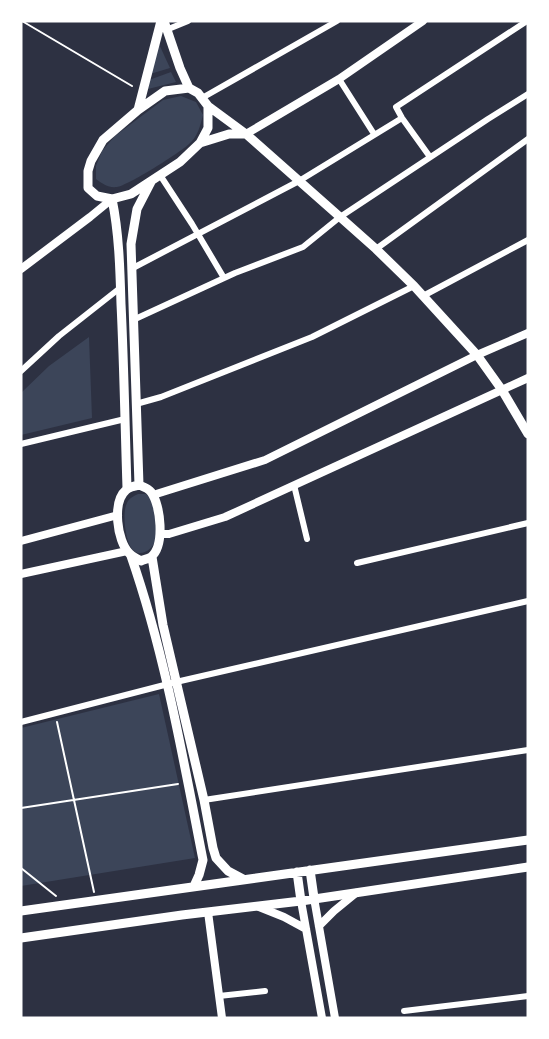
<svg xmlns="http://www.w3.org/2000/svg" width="549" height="1039" viewBox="0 0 549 1039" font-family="'Space Grotesk',sans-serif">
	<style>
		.green { fill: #3c4559 }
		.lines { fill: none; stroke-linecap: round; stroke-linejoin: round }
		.path { stroke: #fff; stroke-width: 2 }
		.minor { stroke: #fff; stroke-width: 6 }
		.tertiary { stroke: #fff; stroke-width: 8 }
		.secondary { stroke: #fff; stroke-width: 9 }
	</style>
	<rect width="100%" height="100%" fill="#2d3142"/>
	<!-- green -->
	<path class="green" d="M158,42L170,68L150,74Z
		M171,72L176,82L148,89L149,80Z
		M181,96L196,102L203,115C200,126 198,136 189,144C181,152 127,186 117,187C108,188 103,184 96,179V166L102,151L115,136L163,100Z
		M89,337L92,418L21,435V393L49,366Z
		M138,494H146C155,502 155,512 156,524C156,528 157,534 156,538C154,549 140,559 132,549C125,540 122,512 127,503C129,498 134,496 138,494Z
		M159,694L195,858L21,886V728Z"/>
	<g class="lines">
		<!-- path -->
		<path class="path" d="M22,21L132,86
			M57,722L94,892
			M21,808L178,784
			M21,868L56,896"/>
		<!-- minor -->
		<path class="minor" d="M166,30L188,21
			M339,79L374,134
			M202,98L337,21
			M430,157L402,118L396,107L527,21
			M160,175L192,224L224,278
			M376,249L528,139
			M131,269L299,181L402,118
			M423,296L528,240
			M133,320L235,273L303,247L340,217L488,119L528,94
			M21,371L59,336L120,288
			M136,404L161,397L312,337L414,286
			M21,444L125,419
			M294,485L307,539
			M357,563L528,523
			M21,722L176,682L528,601
			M204,800L528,750
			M219,996L265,991
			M404,1011L528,996"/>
		<!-- tertiary -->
		<path class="tertiary" d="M246,134L339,79L423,21
			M21,269L90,217L112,199
			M153,495L265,460L477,355L528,333
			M160,534H169L225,517L528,378
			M21,541L118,515
			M21,574L127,551
			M314,898L335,1018
			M301,901L322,1018
			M259,907L284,917L306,929
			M208,912L222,1018
			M319,926L334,911L356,893"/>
		<!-- secondary -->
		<path class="secondary" d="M164,21L180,68L189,88
			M189,88L198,93L208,106V128L200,143L180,162L131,194L112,199L97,196L88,188V171L91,161L103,140L138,110L165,91Z
			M208,106L246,134L340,217L376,249L414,286L477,355L502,390L528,434
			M138,110L161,21
			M200,143L229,134H246
			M112,199C119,233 120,269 121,304C124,365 125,427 127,488
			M139,485L131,244L137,209L151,182
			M139,485C144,487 148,488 151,492C161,505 165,546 151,557C148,559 145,559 141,561C137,558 132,557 129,553C117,541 112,502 126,490C129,487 134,486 139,485Z
			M131,556C165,654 183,758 203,860L199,875L194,886
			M152,557L163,625L204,800L213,848L216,858L228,871L243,879
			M310,870L314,898
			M297,872L301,901
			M21,911L528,840
			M21,938L182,915L301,901L528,867"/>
	</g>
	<!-- border -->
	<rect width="549" height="1039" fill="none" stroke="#ffffff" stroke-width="45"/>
</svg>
